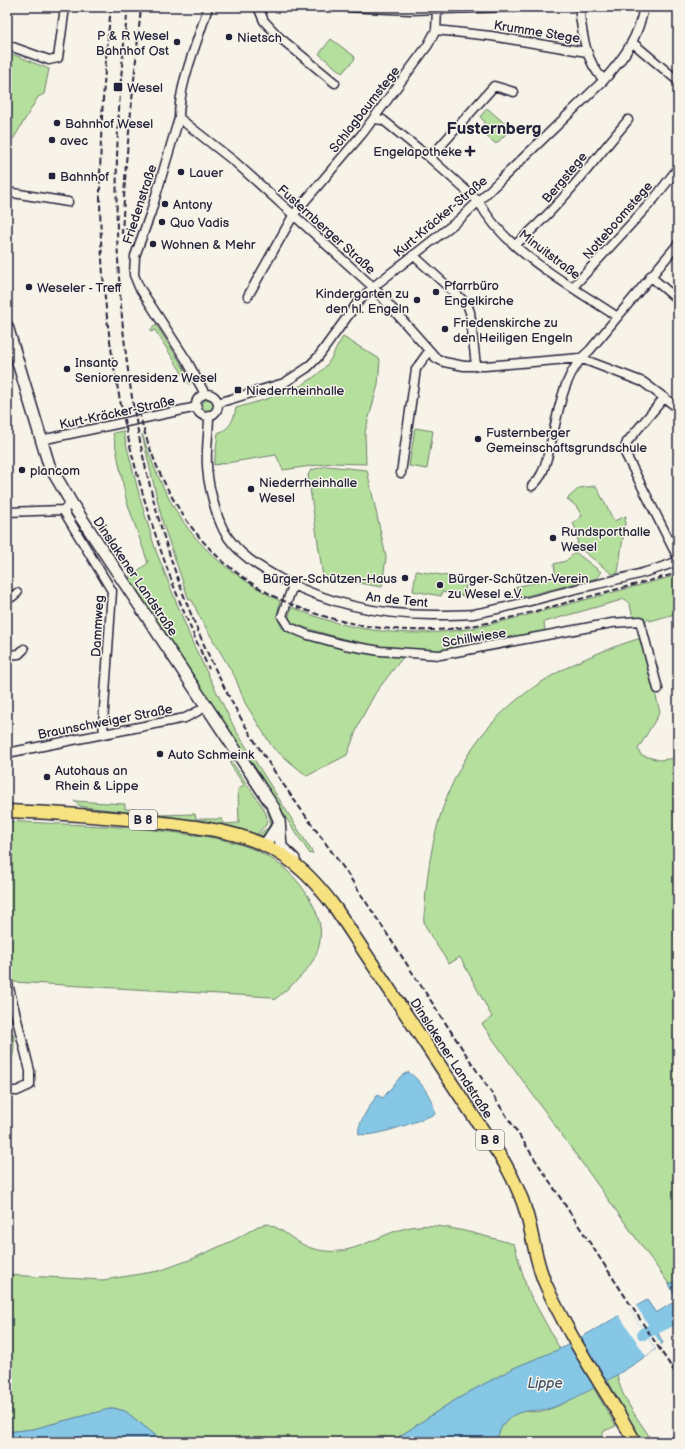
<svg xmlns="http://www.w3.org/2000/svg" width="685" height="1449" viewBox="0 0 685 1449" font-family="'Balsamiq Sans',sans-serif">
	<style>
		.green { fill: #b5df9c; stroke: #6c806c }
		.water { fill: #86c7e6; stroke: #5e85a2 }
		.pier { fill: #f7f3e8 }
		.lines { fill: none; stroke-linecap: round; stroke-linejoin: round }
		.river { stroke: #86c7e6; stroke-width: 12 }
		.street-casing { stroke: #22223b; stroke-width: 11 }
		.secondary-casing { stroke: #22223b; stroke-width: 14 }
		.primary-casing { stroke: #22223b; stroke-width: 15 }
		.street { stroke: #f7f3e8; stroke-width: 8 }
		.secondary { stroke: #f7f3e8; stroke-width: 11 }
		.primary { stroke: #f7e281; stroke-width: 12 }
		.rail { stroke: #22223b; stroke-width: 2; stroke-dasharray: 6 3; stroke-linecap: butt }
		.poi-dot { fill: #22223b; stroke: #f7f3e8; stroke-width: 1.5 }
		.labels { text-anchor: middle; stroke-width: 3; stroke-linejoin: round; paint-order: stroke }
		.shield { fill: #f7f3e8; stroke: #62616f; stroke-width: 1 }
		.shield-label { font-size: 12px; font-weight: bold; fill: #22223b }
		.street-label { font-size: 13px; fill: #22223b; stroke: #f7f3e8 }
		.poi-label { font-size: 13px; fill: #22223b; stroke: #f7f3e8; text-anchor: start }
		.water-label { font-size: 14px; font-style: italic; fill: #40546e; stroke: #f7f3e8 }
		.district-label { font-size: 17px; font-weight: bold; fill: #22223b; stroke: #f7f3e8 }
	</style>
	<rect width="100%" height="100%" fill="#f7f3e8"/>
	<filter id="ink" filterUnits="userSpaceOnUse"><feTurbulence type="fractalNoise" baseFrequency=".025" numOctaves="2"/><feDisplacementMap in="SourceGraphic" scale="8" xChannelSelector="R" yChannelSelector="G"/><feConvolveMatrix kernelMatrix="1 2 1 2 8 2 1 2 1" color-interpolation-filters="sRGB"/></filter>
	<g filter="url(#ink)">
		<!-- green -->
		<path class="green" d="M331,39L354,56L355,59L342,73L319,54Z
			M7,52L49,69L44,94L38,97L14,138L7,143Z
			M487,108L511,129L496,144L480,131L485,122L480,117Z
			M156,325L184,368L191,383L189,384L155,330L151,332V329Z
			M343,337L380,359L378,385L365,432L366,464L332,463L283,470L276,455L214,465L218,433C231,428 233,421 236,408C266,399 304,391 326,366C333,357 336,347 343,337Z
			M202.5 405a5.5 5.5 0 1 1 11 0a5.5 5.5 0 1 1-11 0Z
			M415,428L433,431L427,469L409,466Z
			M123,431L141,502L156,551L193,644L235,729L313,853L310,854L127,579L148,563L126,499L113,433Z
			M142,434C171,519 200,558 280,601L277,617L282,628L292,632L370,653L403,657L376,692L360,721L347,755L307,776L273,748L245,703L235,677L199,616L192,600H189L163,524Z
			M327,466L367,470L386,557L382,587L323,577L308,475L311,470Z
			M596,486L614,521L626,516L618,573L612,574L577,546L578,534L573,523L582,516L576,506L567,499L579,488Z
			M575,552L601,572L597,578L518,598L516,587L556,577L554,564L566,561Z
			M416,571L467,579L464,596L442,592L441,596L413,591Z
			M678,575V613L650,621L649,619L645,621L644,617L633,618L630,605L625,599L544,622L545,632C513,638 480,647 448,650C395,654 339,640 289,622V615L292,607C349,633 417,639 478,627C505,621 532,614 558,607C598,596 638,586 678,575Z
			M641,638L660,712L638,749L641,755L659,760L678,758V1280L669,1284L482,1024L492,1017L460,957L449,964C443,954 426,931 424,922C423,917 425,911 425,906C426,887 428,869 432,849C455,730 530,672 641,638Z
			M231,761L264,809L267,817L266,825L255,836L134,816L128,812L85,807L80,806L74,801L125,804V809L158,810L159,815L195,814L196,819H222L223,824L239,823L238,789L244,785L230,764Z
			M235,761H238C249,777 276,806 271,827L262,836L258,835L269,827L270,819L267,810Z
			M7,821C67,825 126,825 186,834C213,837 243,842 267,856C288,868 305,887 315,909C333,951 304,976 274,1000L271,997L13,982L7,989Z
			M7,1033L14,1034C14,1047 15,1057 7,1067Z
			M268,1224C290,1232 297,1248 325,1251C359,1255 384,1229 418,1226C445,1223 486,1237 514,1244L527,1289L560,1349L516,1367L471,1391L447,1405L391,1442H164L125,1411L113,1408L33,1429L7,1432V1275L103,1280L159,1271L192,1259L236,1239L258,1226Z
			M617,1373C620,1398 640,1421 653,1442H641L607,1379Z
			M593,1387L616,1426L604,1431L600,1442H494C500,1435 500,1425 508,1419C524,1406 527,1414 543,1411C560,1407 578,1395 593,1387Z"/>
		<!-- water -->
		<path class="water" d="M408,1072C420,1079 434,1100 435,1114C420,1120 373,1139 359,1134C356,1124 372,1103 377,1095L383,1098L401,1076Z
			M678,1280V1330L673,1322L666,1319L658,1324L657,1331L663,1343C639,1364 583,1396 554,1407C537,1413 522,1407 508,1419C500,1425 500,1435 494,1442H391L447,1405L471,1391L516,1367L562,1348L647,1300L656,1313L677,1300L669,1284Z
			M113,1408L125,1411L164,1442H7V1432L33,1429Z"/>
		<!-- pier -->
		<path class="pier" d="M635,1304L662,1346L657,1351L628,1307Z
			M629,1309L655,1349L646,1356L619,1315Z"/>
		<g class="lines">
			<!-- river -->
			<path class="river" d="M643,1334L678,1317"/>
			<!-- street casing -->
			<g class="street-casing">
				<path id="street" d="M258,7L264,21L279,37L335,83
					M346,7L410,10L513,7
					M579,7C582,32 585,62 604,80
					M436,30L491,36L587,52
					M633,43L678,81
					M7,45L49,60L58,58L65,7
					M179,118L235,162L373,287L436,358L444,362L464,366H485L580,358L643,382L678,408
					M373,119L383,120L430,158L479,202C506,252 570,285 616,316
					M430,158L494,86L514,92
					M7,192L68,202
					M515,245C558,209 592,163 628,120
					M413,255L467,304L470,312L476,366
					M650,276L678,300
					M573,287L654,199L678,168
					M248,296L294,214L362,134L428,45L436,30L437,10
					M205,394L187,361L139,287L134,275L135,256L151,212L179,118C179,82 198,42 208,7
					M196 405a11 11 0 1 1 22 0a11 11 0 1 1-22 0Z
					M664,398L627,442L624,451L678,558
					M218,403L284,383L307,368L318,357L358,302L373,287L460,219L604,80C624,58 638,38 644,7
					M209,415C209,432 206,448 207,464C207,482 216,516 224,531C237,554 259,567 281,579C329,604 380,615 433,615C446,615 460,615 473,614C507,608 542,598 576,589C610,581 646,574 678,561
					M41,440L197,407
					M401,473L416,369L429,351
					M532,486C543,477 545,465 549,451C558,418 561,373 590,350L678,244
					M63,510L112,591L103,724L104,733
					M7,512L63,510L67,507
					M293,585L282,616L289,627L308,635L345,645L380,651L440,655L612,623L640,621L658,689
					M7,598L12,597L17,593
					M7,655L19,654L24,649
					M7,753L185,718L206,707
					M7,980L30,1071V1085L17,1091H7"/>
			</g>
			<!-- secondary casing -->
			<g class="secondary-casing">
				<path id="secondary" d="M7,326L49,465L72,504L274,808L279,820L281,847L294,859
					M265,845L279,824"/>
			</g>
			<!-- primary casing -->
			<g class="primary-casing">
				<path id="primary" d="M7,811C60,813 112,817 164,823C198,827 234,831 264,845C295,859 317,883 336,909L504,1162C513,1178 521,1194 526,1212C533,1235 535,1260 545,1283C569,1338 605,1389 635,1442"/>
			</g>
			<!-- street -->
			<use href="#street" class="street"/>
			<!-- secondary -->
			<use href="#secondary" class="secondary"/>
			<!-- primary -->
			<use href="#primary" class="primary"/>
			<!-- rail -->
			<path class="rail" d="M111,7C102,91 97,175 102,259C110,401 149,541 209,669
				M128,7C100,244 119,493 234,706C266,764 306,816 345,870L678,1377
				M122,234L126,163L141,7
				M139,412C149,452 165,491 190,525C248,605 353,637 449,629C486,625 522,615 558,605C598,594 638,584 678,573"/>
		</g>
	</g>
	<!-- markers -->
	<g class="poi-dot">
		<circle cx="229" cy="37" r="4"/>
		<circle cx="177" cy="42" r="4"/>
		<rect x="113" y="82" width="10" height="10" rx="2"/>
		<circle cx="57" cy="123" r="4"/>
		<circle cx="52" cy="140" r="4"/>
		<path d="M468 145h4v4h4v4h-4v4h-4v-4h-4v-4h4z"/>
		<circle cx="181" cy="172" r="4"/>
		<rect x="48" y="172" width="8" height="8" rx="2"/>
		<circle cx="165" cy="204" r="4"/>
		<circle cx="162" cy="222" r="4"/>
		<circle cx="153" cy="244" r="4"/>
		<circle cx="29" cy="287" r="4"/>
		<circle cx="436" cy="292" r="4"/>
		<circle cx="417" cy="300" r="4"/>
		<circle cx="445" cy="329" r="4"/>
		<circle cx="67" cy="369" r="4"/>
		<rect x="234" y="386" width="8" height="8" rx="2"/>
		<circle cx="478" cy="439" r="4"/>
		<circle cx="22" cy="470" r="4"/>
		<circle cx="251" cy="489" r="4"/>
		<circle cx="553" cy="538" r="4"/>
		<circle cx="405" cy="578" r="4"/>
		<circle cx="440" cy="585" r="4"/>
		<circle cx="160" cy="754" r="4"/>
		<circle cx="47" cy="777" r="4"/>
	</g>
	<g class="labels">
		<!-- shield labels -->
		<g class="shield">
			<rect x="129" y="810" width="28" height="20" rx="3"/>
			<rect x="476" y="1130" width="28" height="20" rx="3"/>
		</g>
		<g class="shield-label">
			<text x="143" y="824">B 8</text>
			<text x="490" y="1144">B 8</text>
		</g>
		<!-- street labels -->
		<g class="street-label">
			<text transform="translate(537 31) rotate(9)" y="5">Krumme Stege</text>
			<text transform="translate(364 109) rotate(-52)" y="5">Schlagbaumstege</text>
			<text transform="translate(564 177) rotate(-50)" y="5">Bergstege</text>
			<text transform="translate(139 204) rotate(-72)" y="5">Friedenstraße</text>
			<text transform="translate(440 216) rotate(-40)" y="5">Kurt-Kräcker-Straße</text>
			<text transform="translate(617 220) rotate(-49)" y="5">Notteboomstege</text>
			<text transform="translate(327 229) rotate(42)" y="5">Fusternberger Straße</text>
			<text transform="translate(550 254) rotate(37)" y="5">Minuitstraße</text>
			<text transform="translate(117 412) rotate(-12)" y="5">Kurt-Kräcker-Straße</text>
			<text transform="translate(136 576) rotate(56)" y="5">Dinslakener Landstraße</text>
			<text transform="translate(397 599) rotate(6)" y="5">An de Tent</text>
			<text transform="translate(97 626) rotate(-87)" y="5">Dammweg</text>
			<text transform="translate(474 637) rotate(-9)" y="5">Schillwiese</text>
			<text transform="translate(105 721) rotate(-11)" y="5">Braunschweiger Straße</text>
			<text transform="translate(452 1058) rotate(57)" y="5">Dinslakener Landstraße</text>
		</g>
		<!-- poi labels -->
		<g class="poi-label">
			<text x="169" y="40" text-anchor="end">P &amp; R Wesel<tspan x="169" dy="15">Bahnhof Ost</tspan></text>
			<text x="237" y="42">Nietsch</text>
			<text x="127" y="92">Wesel</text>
			<text x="65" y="128">Bahnhof Wesel</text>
			<text x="60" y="145">avec</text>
			<text x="462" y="156" text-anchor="end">Engelapotheke</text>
			<text x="189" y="177">Lauer</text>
			<text x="60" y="181">Bahnhof</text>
			<text x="173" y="209">Antony</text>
			<text x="170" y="227">Quo Vadis</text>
			<text x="161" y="249">Wohnen &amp; Mehr</text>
			<text x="444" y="290">Pfarrbüro<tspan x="444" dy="15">Engelkirche</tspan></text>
			<text x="37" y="292">Weseler - Treff</text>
			<text x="409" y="298" text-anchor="end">Kindergarten zu<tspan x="409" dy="15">den hl. Engeln</tspan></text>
			<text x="453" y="327">Friedenskirche zu<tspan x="453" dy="15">den Heiligen Engeln</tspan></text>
			<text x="75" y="367">Insanto<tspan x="75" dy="15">Seniorenresidenz Wesel</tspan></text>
			<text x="246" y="395">Niederrheinhalle</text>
			<text x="486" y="437">Fusternberger<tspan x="486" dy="15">Gemeinschaftsgrundschule</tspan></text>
			<text x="30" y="475">plancom</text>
			<text x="259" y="487">Niederrheinhalle<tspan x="259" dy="15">Wesel</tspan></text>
			<text x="561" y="536">Rundsporthalle<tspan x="561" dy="15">Wesel</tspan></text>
			<text x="397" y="583" text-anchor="end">Bürger-Schützen-Haus</text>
			<text x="448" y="583">Bürger-Schützen-Verein<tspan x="448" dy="15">zu Wesel e.V.</tspan></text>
			<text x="168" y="759">Auto Schmeink</text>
			<text x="55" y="775">Autohaus an<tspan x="55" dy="15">Rhein &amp; Lippe</tspan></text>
		</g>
		<!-- water labels -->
		<g class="water-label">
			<text x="545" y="1388">Lippe</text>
		</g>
		<!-- district labels -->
		<g class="district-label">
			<text x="494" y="134">Fusternberg</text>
		</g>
	</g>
	<!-- margin -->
	<rect width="685" height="1449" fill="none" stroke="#f7f3e8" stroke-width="24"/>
	<rect x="12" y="12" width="661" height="1425" fill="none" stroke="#22223b" stroke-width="1.5" filter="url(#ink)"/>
</svg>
